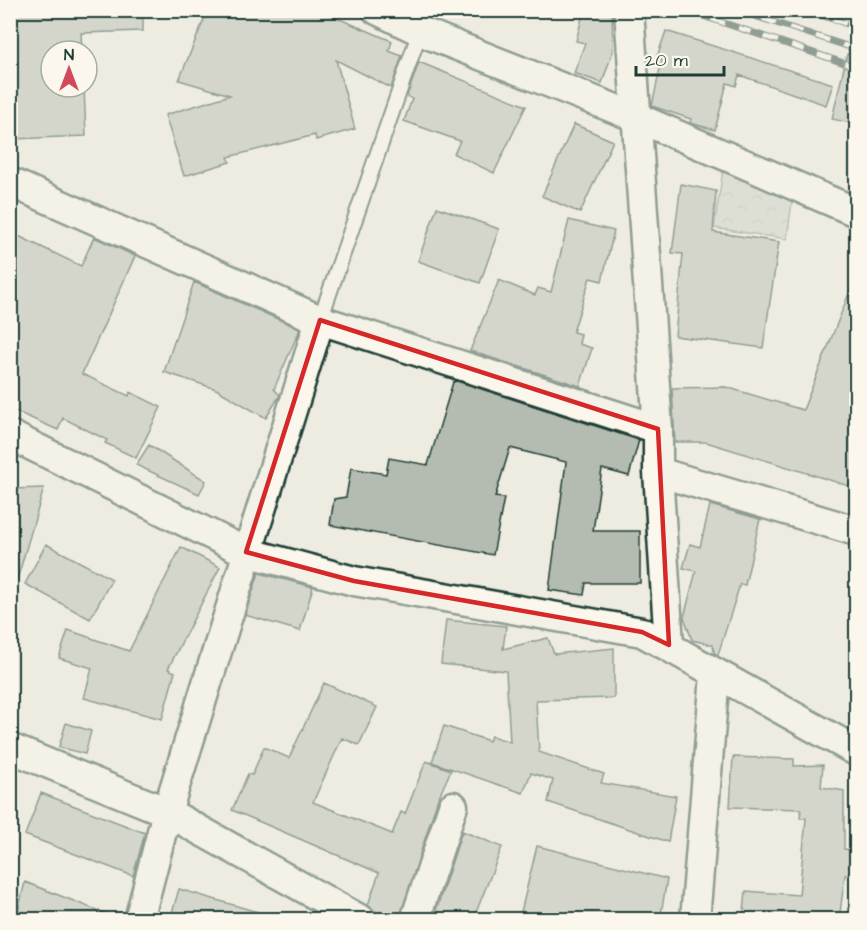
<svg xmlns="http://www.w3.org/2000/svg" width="867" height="930" viewBox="0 0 867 930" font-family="'Architects Daughter',sans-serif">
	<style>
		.park { fill: url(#park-crowns); stroke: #75867c; stroke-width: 1.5 }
		.building { fill: #b4bbb0; stroke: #1f3d34; stroke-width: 1.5 }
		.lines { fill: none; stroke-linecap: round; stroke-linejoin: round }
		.service-casing { stroke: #1f3d34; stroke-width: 18 }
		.minor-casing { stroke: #1f3d34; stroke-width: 33 }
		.service { stroke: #fbf7ec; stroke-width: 14 }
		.minor { stroke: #fbf7ec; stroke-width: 28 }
		.rail-casing { stroke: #1f3d34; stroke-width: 7 }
		.rail { stroke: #fbf7ec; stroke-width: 4.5; stroke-dasharray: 14; stroke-linecap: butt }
		.marked { fill: none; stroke: #d62828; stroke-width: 4.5; stroke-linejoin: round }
	</style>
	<defs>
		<pattern id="park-crowns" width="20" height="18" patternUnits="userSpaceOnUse" patternTransform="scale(1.5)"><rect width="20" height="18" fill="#cbcfc4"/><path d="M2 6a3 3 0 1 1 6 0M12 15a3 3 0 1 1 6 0" fill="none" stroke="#aeb3a9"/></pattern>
	</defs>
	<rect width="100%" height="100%" fill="#eeece1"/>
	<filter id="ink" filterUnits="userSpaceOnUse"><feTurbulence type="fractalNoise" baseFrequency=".0167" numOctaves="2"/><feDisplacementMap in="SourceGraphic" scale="12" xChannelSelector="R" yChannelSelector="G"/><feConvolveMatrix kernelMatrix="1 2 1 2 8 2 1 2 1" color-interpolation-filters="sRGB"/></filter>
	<g filter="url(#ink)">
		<!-- park -->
		<path class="park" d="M724,164L793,194L787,239L714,228Z"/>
		<!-- building -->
		<path class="building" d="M10,10H143V31L81,33L82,51H51V87H84L86,136L13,139Z
			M208,10H318L392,41L389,51L402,56L391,88L336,60L355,129L316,140L315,135L228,157L230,162L184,176L165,115L230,95L179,80Z
			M584,10H612L613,51L602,83L574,73L585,43L576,41Z
			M666,31L833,84L826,105L739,75L736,86L727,83L715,130L694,124L690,123L691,119L652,106L662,59L657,57Z
			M847,54L856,55V124L832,119Z
			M419,62L526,106L494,173L454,154L460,141L404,121L412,99L407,96Z
			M574,124L613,141L580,213L542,196Z
			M681,184L716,191L713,232L779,242L763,348L675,336L683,254L672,253Z
			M437,207L499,229L480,283L418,261Z
			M569,220L614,231L602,281L590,278L573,332L581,334L579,344L592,348L580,386L470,351L499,280L535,295L538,288L551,292Z
			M10,232L81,266L94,237L135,256L82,374L129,396L130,392L161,407L136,458L105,443L107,440L63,418L58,430L10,409Z
			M855,278L856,465L849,486L706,442H675L672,388L726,387L803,410Z
			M194,282L300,329L274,389L280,395L266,418L216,389L164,372Z
			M457,381L639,440L629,476L602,469L593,531H640V583H586L584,595L549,590L566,462L510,448L495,497L504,498L493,555L330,525L334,499L346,497L351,468L386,474L389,458L428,465L453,382Z
			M149,445L206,481L199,494L136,465Z
			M44,488L17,580L10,579V489Z
			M710,505L760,519L745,585L740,584L718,655L714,653L713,645L692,640L684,617L696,571L683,568L690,544L700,547Z
			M46,544L112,579L90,619L25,584Z
			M181,547L220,567L168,669L175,672L162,719L84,698L92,668L59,658L68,630L129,651Z
			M259,573L313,587L300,631L245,615Z
			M446,620L506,626L503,649L548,638L554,654L614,648V698L536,700L539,752L604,774L601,783L676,796L668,842L548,802L553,780L531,773L523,793L432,762L444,726L489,741L491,736L510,742L506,671L441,664Z
			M324,683L377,707L359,745L342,738L313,802L392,834L401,812L405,814L426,761L451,770L437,801L399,920H377L375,911L368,905L379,873L232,810L248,774L252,775L264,747L289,758Z
			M66,723L91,731L85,754L59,747Z
			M733,757L794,759V766L823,765L821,787L844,791V849L852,850L850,875H845L839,920H743L746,891L799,895L806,818H800L801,809L730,807Z
			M41,793L145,833L133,876L25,835Z
			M462,831L502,847L473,920H433Z
			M537,846L667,879L660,920H519Z
			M25,882L117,918L116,920H16Z
			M179,889L261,913L260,920H170Z"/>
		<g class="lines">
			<!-- service casing -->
			<g class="service-casing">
				<path id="service" d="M320,320L420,31"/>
			</g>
			<!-- minor casing -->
			<g class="minor-casing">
				<path id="minor" d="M377,10L420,31L638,118L856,212
					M629,10L658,429V472L669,645
					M10,182L320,320L658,429
					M10,435L246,552L354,581L642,632L856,751
					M658,472L856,531
					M10,748L167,812L361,920
					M139,920L167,812L320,320
					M415,920L453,806
					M695,920L715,675"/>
			</g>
			<!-- service -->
			<use href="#service" class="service"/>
			<!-- minor -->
			<use href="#minor" class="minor"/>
			<!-- rail casing -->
			<g class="rail-casing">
				<path id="rail" d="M685,10L856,67
					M736,10L856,49
					M806,10L856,27"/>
			</g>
			<!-- rail -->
			<use href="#rail" class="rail"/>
		</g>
	</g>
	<!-- marked area -->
	<path d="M0 0H867V930H0ZM320,320L658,429L669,645L642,632L354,581L246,552Z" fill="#eeece1" fill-opacity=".55" fill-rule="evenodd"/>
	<path class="marked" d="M320,320L658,429L669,645L642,632L354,581L246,552Z"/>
	<!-- margin -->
	<rect width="867" height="930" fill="none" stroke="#fbf7ec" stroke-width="36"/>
	<rect x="18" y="18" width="831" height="894" fill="none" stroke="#1f3d34" stroke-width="2" filter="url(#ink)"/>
	<!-- north arrow -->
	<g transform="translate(69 69)"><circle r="28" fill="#fbf7ec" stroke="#a3ada2" stroke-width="1.5"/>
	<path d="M0-4.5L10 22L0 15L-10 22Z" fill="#d1495b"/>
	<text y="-9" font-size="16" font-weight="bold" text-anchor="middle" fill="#1f3d34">N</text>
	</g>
	<!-- scale -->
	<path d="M636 66v9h88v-9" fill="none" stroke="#1f3d34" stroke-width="3"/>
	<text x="645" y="66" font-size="18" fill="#1f3d34" stroke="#fbf7ec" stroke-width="4.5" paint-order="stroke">20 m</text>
</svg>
